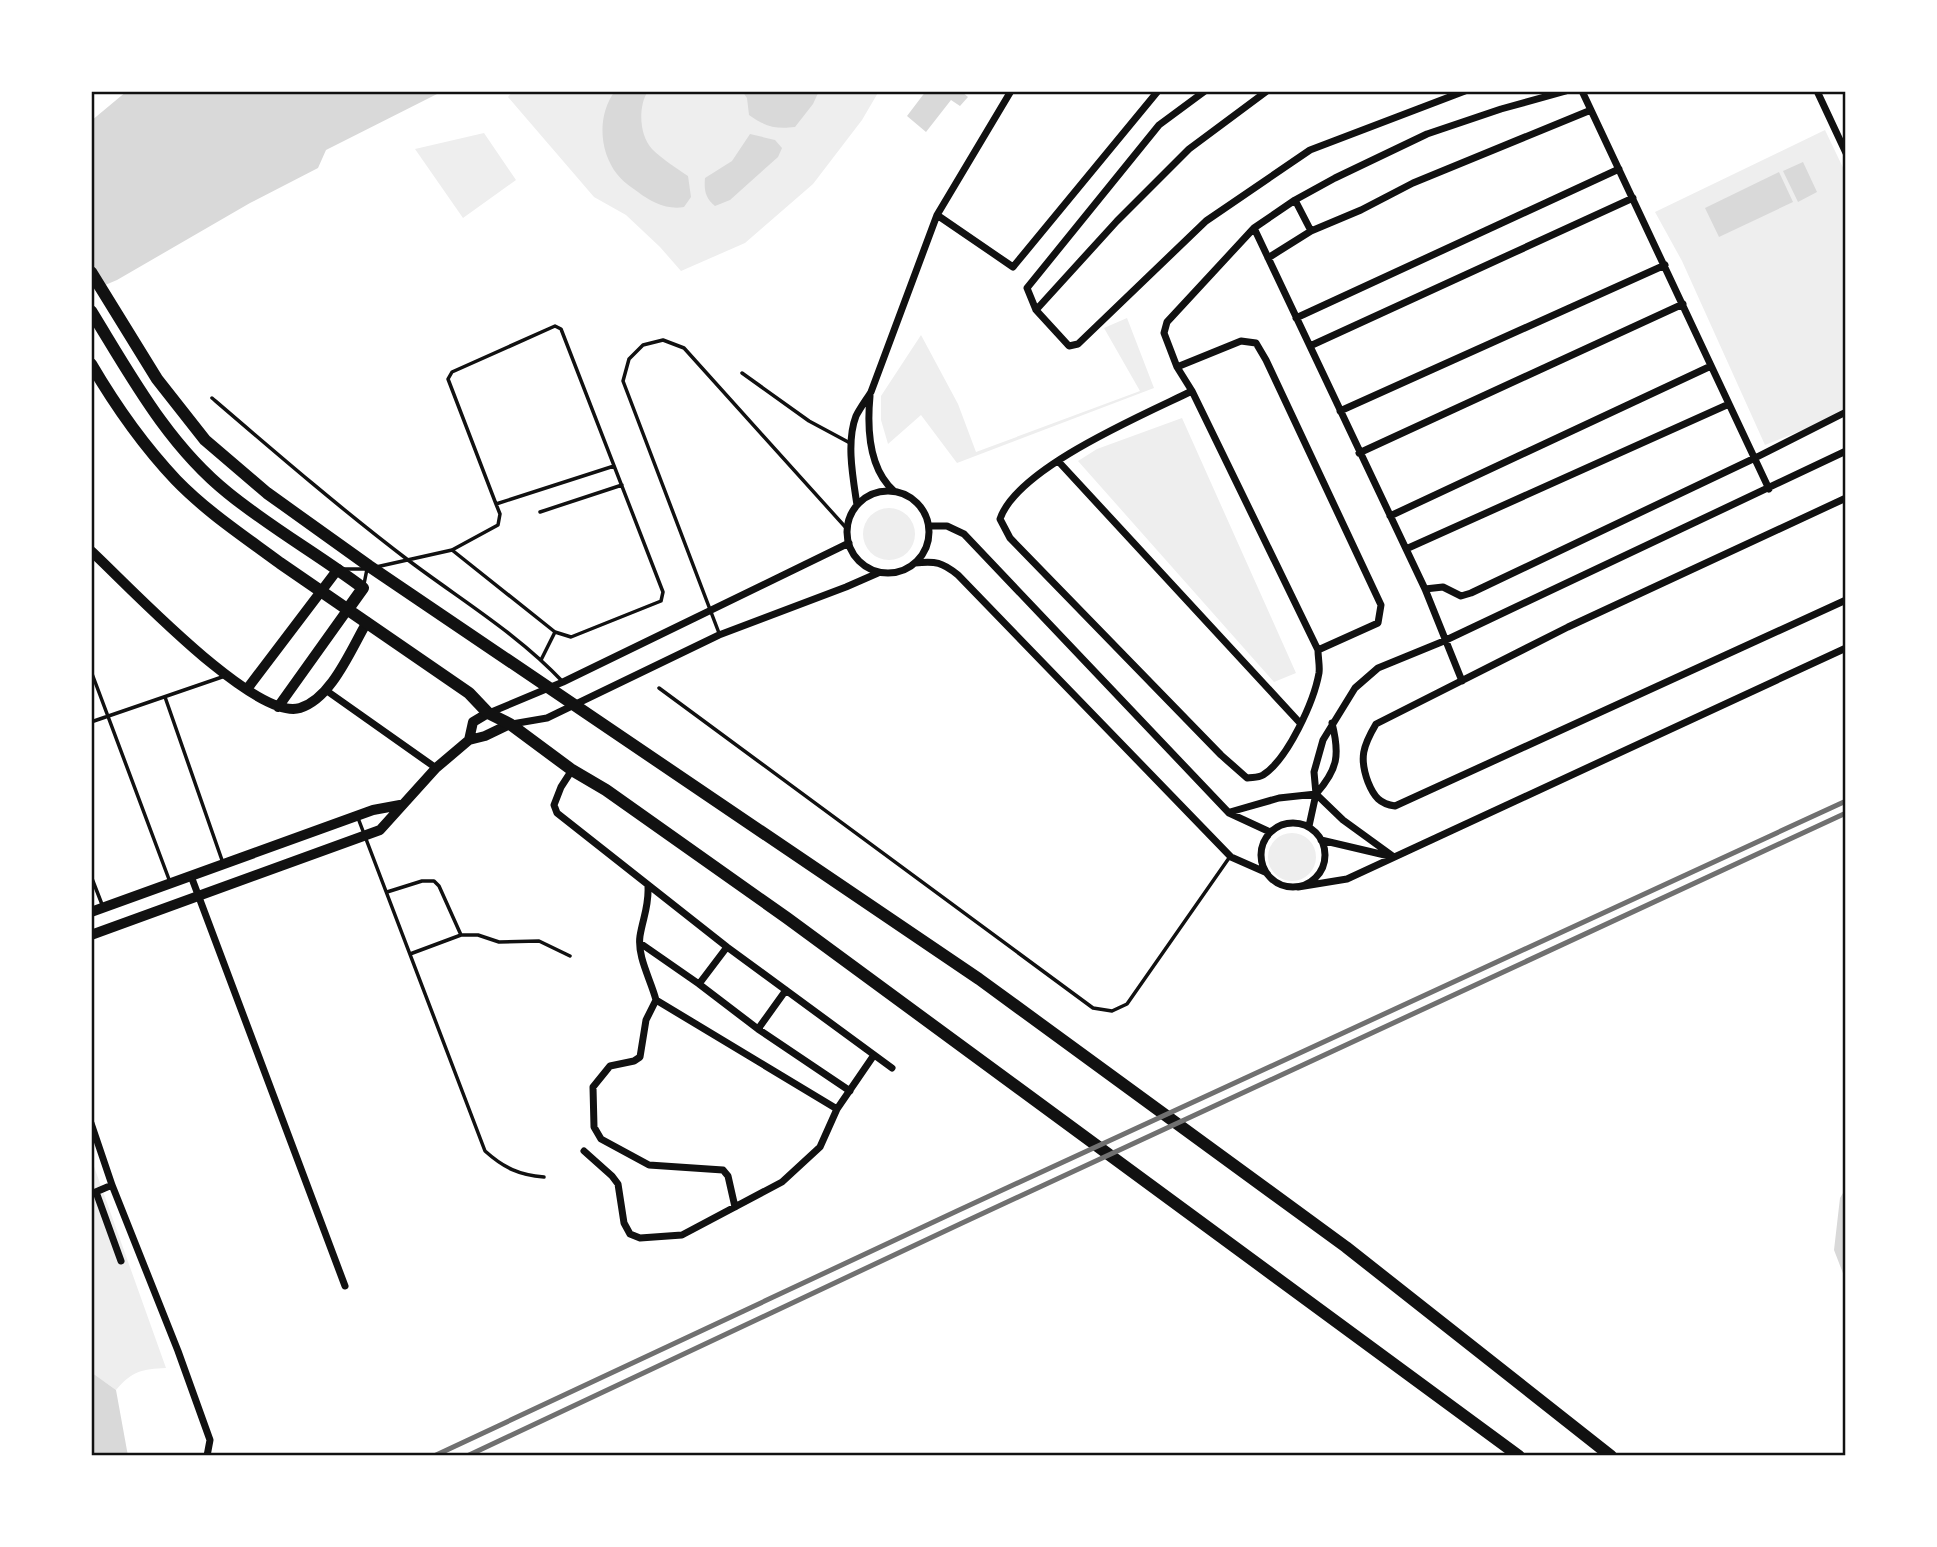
<svg xmlns="http://www.w3.org/2000/svg" width="1937" height="1547" viewBox="0 0 1937 1547" font-family="'Fira Sans',sans-serif">
	<style>
		.green { fill: #eee }
		.water { fill: #d9d9d9 }
		.lines { fill: none; stroke-linecap: round; stroke-linejoin: round }
		.service { stroke: #111; stroke-width: 3.5 }
		.minor { stroke: #111; stroke-width: 7 }
		.tertiary { stroke: #111; stroke-width: 10 }
		.primary { stroke: #111; stroke-width: 12 }
		.rail { stroke: #707070; stroke-width: 5 }
		.neatline { fill: none; stroke: #111; stroke-width: 2.5 }
	</style>
	<rect width="100%" height="100%" fill="#fff"/>
	<!-- green -->
	<path class="green" d="M513,91H879L862,120L813,184L745,243L681,271L660,247L626,215L594,197L508,97Z
		M1825,130L1846,174V413L1765,445L1682,261L1655,212Z
		M484,133L516,180L463,218L415,149Z
		M1127,318L1154,388L957,463L921,415L888,444L881,420V396L921,335L958,404L976,452L1140,391L1104,328Z
		M1182,418L1296,673L1274,682L1078,461L1097,449Z
		M863 534a26 26 0 1 1 52 0a26 26 0 1 1-52 0Z
		M1268 857a24 24 0 1 1 48 0a24 24 0 1 1-48 0Z
		M91,1158L166,1368C142,1369 132,1371 116,1390L91,1372Z"/>
	<!-- water -->
	<path class="water" d="M127,91H443L326,150L318,168L250,203L117,280L91,291V121Z
		M615,91H648C638,106 639,135 652,149C662,159 676,168 688,176L691,197L684,207C667,210 651,202 638,192C631,187 622,181 617,174C599,151 597,115 615,91Z
		M742,91H819L813,104L795,127C775,129 766,127 749,115L747,98Z
		M926,91H961L968,97L960,106L951,100L926,132L907,116Z
		M750,134L775,140L782,148L778,157L730,200L715,206C705,198 704,190 705,178L732,161Z
		M1803,162L1817,192L1798,202L1783,171Z
		M1779,172L1793,202L1719,237L1705,208Z
		M1846,1188V1281L1834,1250L1840,1198Z
		M91,1372L116,1390L128,1456H91Z"/>
	<g class="lines">
		<!-- service -->
		<path class="service" d="M742,373L809,421L850,443
			M212,398C276,453 341,509 408,560C461,600 518,634 563,682
			M496,504L614,466
			M540,512L622,485
			M376,567L452,550L498,525L500,514L496,504L448,379L452,372L555,326L561,329L663,592L661,601L571,637L555,632L452,550
			M344,569H367L364,584
			M719,633L623,381L629,359L643,345L663,340L684,348L848,530
			M541,660L555,632
			M91,671L170,882
			M659,688L1093,1008L1112,1011L1127,1004L1229,858
			M165,697L223,863
			M91,722L225,676
			M358,818L485,1151C504,1168 519,1175 544,1177
			M91,876L103,907
			M387,892L422,881H434L439,886L461,935
			M410,954L461,935H478L499,942L539,941L570,956"/>
		<!-- minor -->
		<path class="minor" d="M1205,91L1159,125L1027,288L1036,310L1069,346L1078,344L1206,221L1310,150L1465,91
			M1582,91L1769,489
			M1817,91L1846,153
			M1295,200L1311,231
			M937,215L1013,267L1158,91
			M1254,228L1425,589L1462,681
			M1268,258L1311,231L1361,210L1413,183L1591,110
			M1036,310L1117,221L1189,149L1267,91
			M1296,318L1619,169
			M1310,346L1633,198
			M1177,367L1241,341L1256,343L1266,360L1381,605L1378,623L1318,650
			M1192,391C1143,415 1017,468 1000,519L1010,538L1221,755L1247,778C1253,777 1258,778 1263,775C1288,759 1314,701 1319,673C1320,666 1318,658 1318,650L1192,391L1177,367L1164,333L1167,322L1254,228L1295,200L1335,178L1427,134L1501,109L1566,91
			M870,396C867,428 868,468 894,491
			M1340,411L1665,265
			M1359,453L1683,304
			M1058,461L1300,723
			M847 532a41 41 0 1 1 82 0a41 41 0 1 1-82 0Z
			M1846,498L1568,627L1376,724C1363,746 1359,758 1368,782C1374,797 1380,804 1395,806L1846,600
			M857,505C853,478 846,442 856,416C860,408 866,400 871,392L937,215L1011,91
			M1390,516L1711,366
			M929,526H947L964,534L1229,813L1270,832
			M1406,549L1729,404
			M915,563C936,561 942,562 958,575L1231,857L1265,872
			M1425,589L1443,587L1461,596L1471,593L1755,458L1846,412
			M327,691L436,768
			M489,713L563,682L849,543
			M512,724L547,718L719,635L846,587L878,573
			M572,770L561,787L554,805L557,813L727,947L892,1068
			M1316,794L1343,820L1394,857
			M1230,812L1279,798L1316,794C1338,769 1340,755 1332,723
			M1261 855a32 32 0 1 1 64 0a32 32 0 1 1-64 0Z
			M1309,826L1316,794L1314,772L1323,740L1355,688L1378,668L1444,641L1846,451
			M1321,840L1389,856
			M191,876L345,1286
			M648,887C649,906 643,918 640,936C637,957 651,980 656,1000
			M1298,887L1347,879L1846,648
			M640,943L699,984L727,947
			M699,984L758,1029L850,1091
			M656,1000L646,1020L640,1057L634,1061L610,1066L593,1087L594,1127L601,1139L649,1165L723,1170L728,1176L735,1207
			M758,1029L786,990
			M837,1109L874,1055
			M91,1123L112,1185L178,1351L210,1440L207,1456
			M584,1151L612,1176L618,1184L624,1223L630,1234L640,1238L682,1235L782,1182L820,1147L837,1109L656,1000
			M96,1192L121,1261
			M91,1194L112,1185"/>
		<!-- tertiary -->
		<path class="tertiary" d="M91,551C125,582 255,722 300,708C332,698 351,649 367,622
			M247,689L338,569
			M278,707L348,609
			M469,740L473,722L488,713
			M91,912L373,810L400,805
			M91,935L380,830L436,768L469,740L485,736L510,724"/>
		<!-- primary -->
		<path class="primary" d="M91,272L157,379L205,440L267,493L369,566L979,979L1346,1247L1611,1456
			M91,311C131,376 168,445 228,493C271,528 319,555 363,588L348,609
			M91,364C115,405 143,445 176,480C207,512 245,537 280,563C343,607 406,649 469,693L488,713L510,724L572,770L606,790L787,918L1519,1456"/>
		<!-- rail -->
		<path class="rail" d="M434,1456L957,1211L1846,801
			M467,1456L960,1224L1846,813"/>
	</g>
	<!-- border -->
	<rect width="1937" height="1547" fill="none" stroke="#ffffff" stroke-width="186"/>
	<rect x="93" y="93" width="1751" height="1361" class="neatline"/>
</svg>
